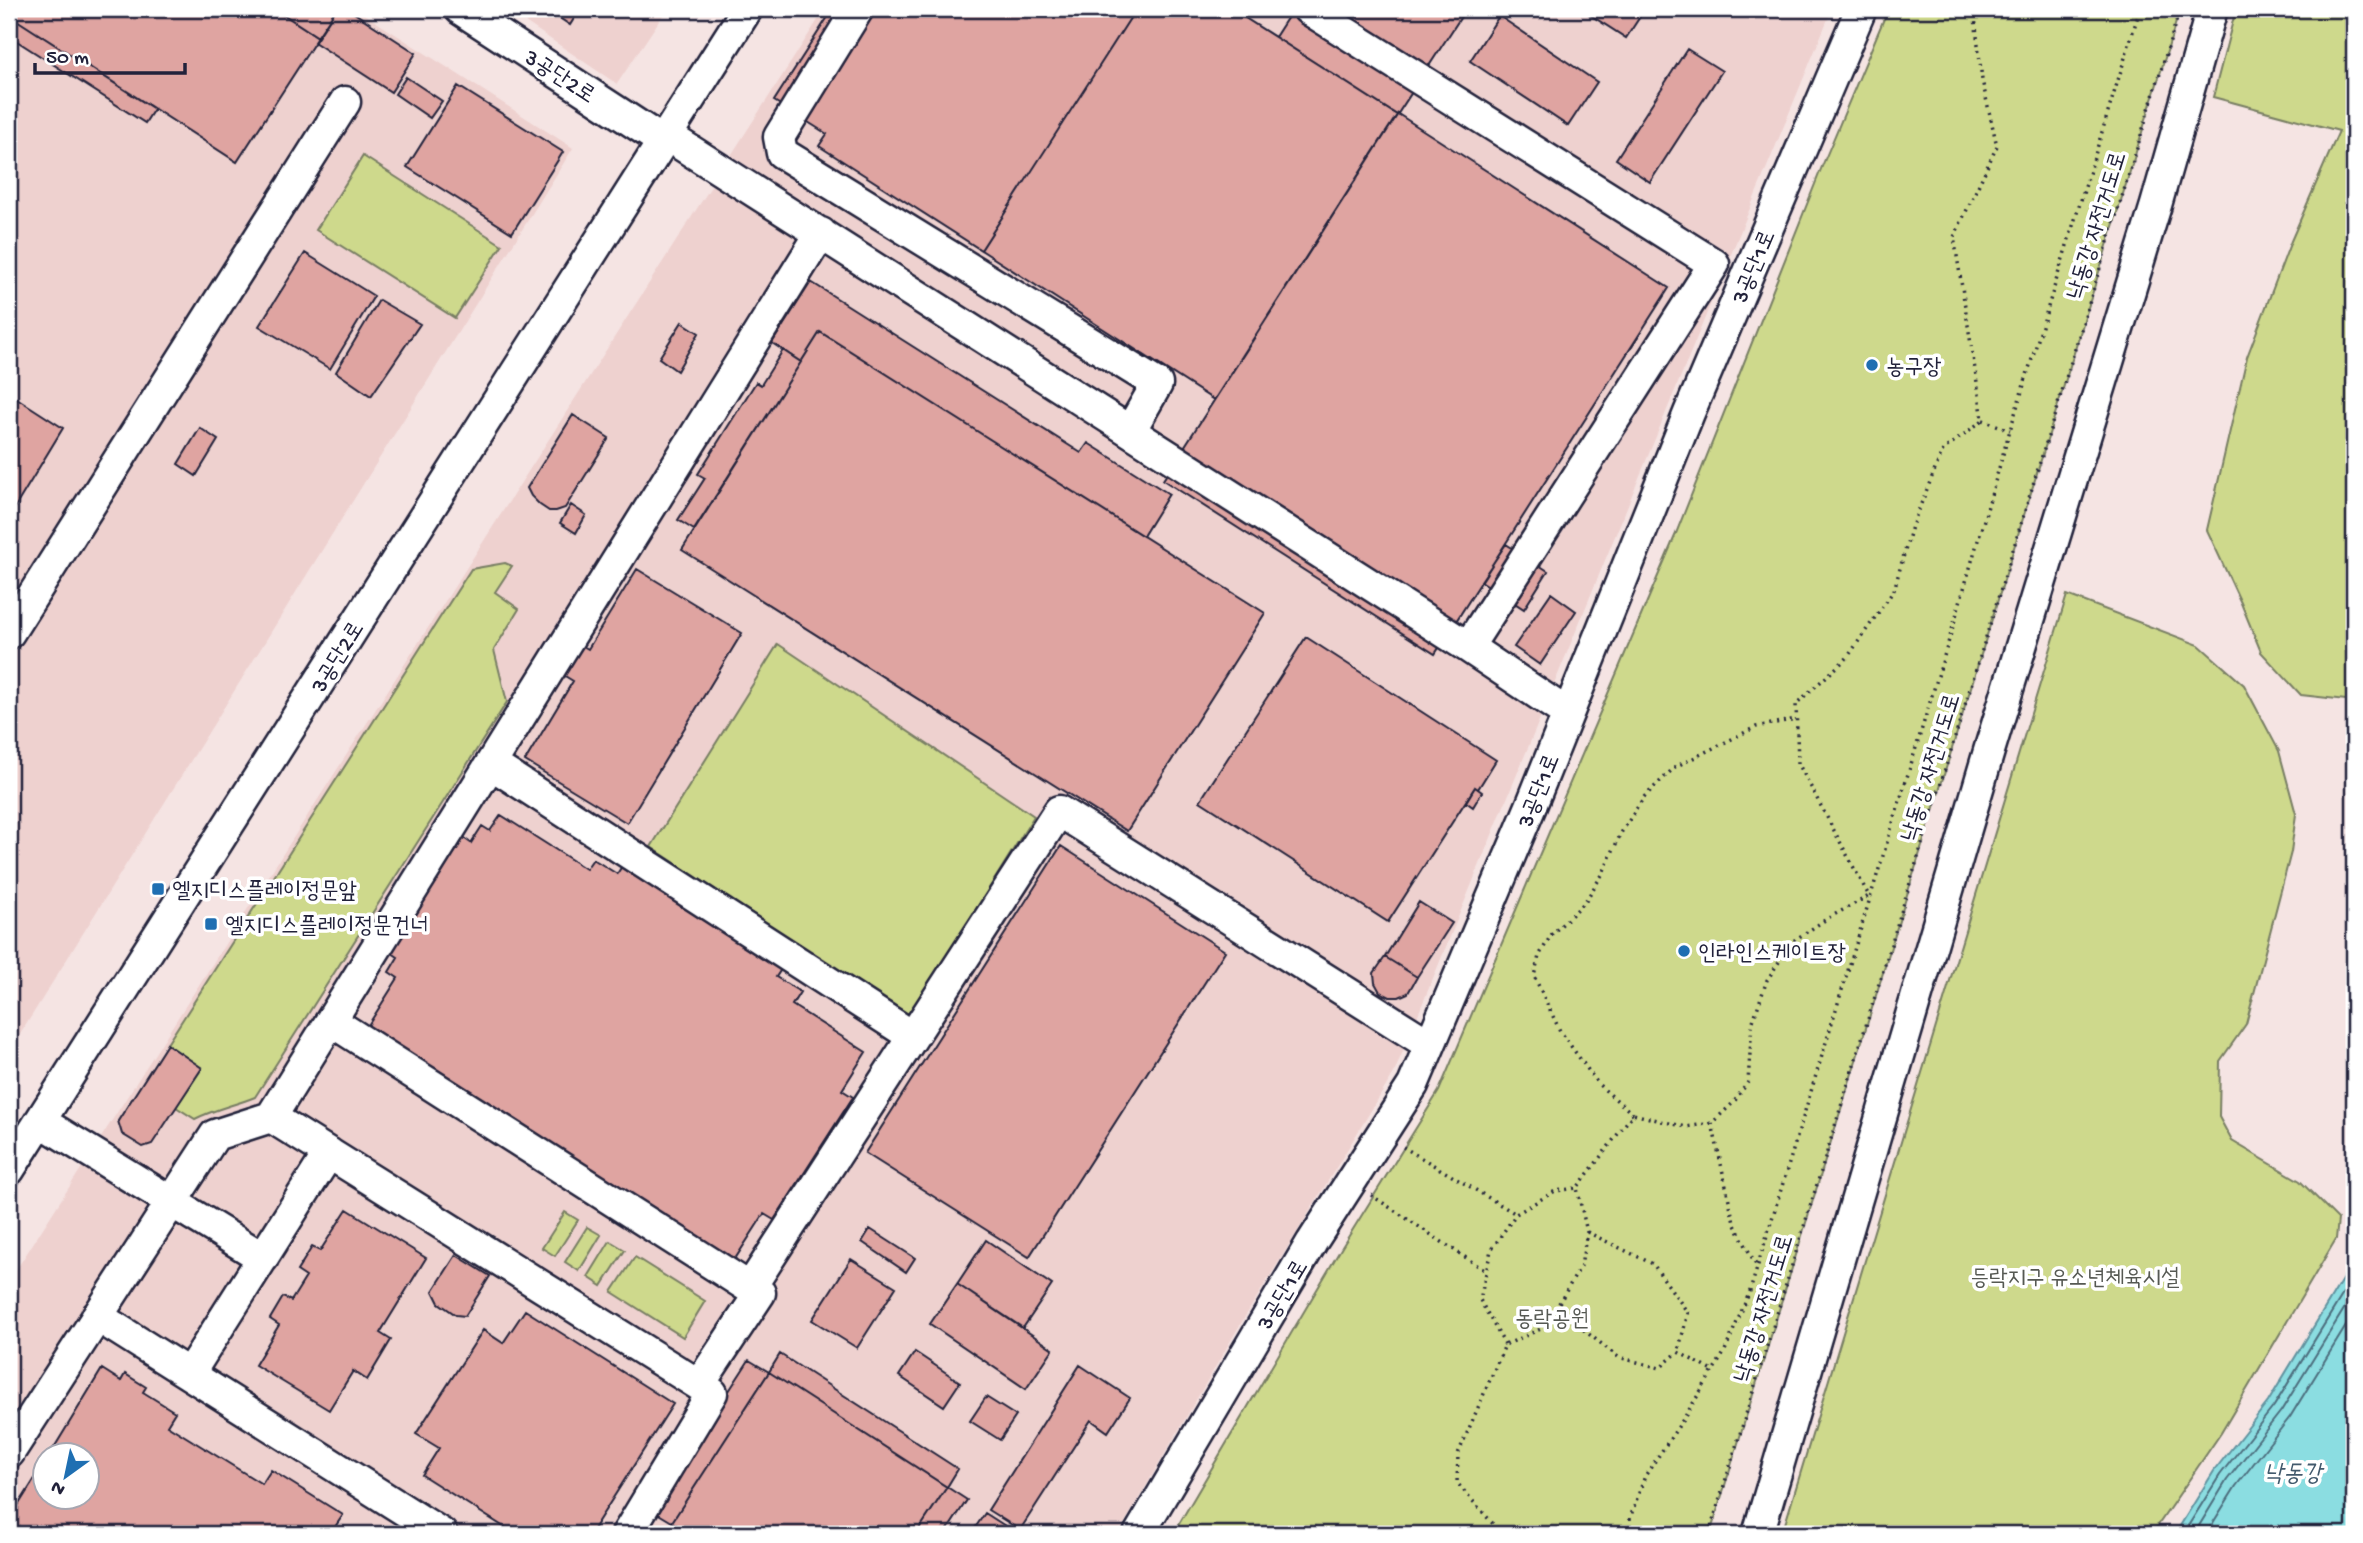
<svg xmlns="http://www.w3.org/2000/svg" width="2363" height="1543" viewBox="0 0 2363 1543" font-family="'Gochi Hand','Poor Story',sans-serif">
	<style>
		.built { fill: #eed1cf; fill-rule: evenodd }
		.green { fill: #ced98c; stroke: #787e64; stroke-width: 2 }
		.water { fill: #8bdde1; stroke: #61929f; stroke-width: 2 }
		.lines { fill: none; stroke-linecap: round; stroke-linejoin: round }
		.shore { stroke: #4c6d7d; stroke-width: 2 }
		.building { fill: #dfa4a1; stroke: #22223b; stroke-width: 2 }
		.minor-casing { stroke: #22223b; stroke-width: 35 }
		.path { stroke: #22223b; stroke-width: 3.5; stroke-dasharray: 2 5; stroke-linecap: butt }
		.minor { stroke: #fff; stroke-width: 30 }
		.poi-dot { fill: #1f6fb2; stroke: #fff; stroke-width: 2.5 }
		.labels { text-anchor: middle; stroke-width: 7; stroke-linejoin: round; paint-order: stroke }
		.street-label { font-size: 23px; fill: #22223b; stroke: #fff }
		.poi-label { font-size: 23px; fill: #22223b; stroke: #fff; text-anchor: start }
		.park-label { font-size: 23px; fill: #565953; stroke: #fff }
		.water-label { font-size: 24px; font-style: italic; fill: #425a6d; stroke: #fff }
	</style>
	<rect width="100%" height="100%" fill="#f5e4e3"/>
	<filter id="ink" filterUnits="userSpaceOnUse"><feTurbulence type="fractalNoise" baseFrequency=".0143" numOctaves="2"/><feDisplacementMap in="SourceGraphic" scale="14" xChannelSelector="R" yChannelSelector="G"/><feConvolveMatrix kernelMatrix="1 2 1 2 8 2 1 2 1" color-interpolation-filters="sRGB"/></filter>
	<g filter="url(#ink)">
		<!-- built -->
		<path class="built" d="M9,9H356L573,148L9,1052Z
			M506,9H667L617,84Z
			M825,9H1832L1394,1073L1237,1330L1118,1534H9V1281ZM46,1456H88V1498H46Z"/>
		<!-- green -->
		<path class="green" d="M1888,9H2180L1710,1534H1173L1342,1247L1439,1091L1675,536L1823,164Z
			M2236,9H2354V697L2346,700L2301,695L2261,652L2241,603L2207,530L2247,357L2291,241L2339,131L2213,97Z
			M363,156L502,245L455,318L316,230Z
			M505,563L512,566L495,592L519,609L494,650L507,702L255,1097C235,1105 215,1109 195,1119L176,1107L202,1068L167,1044L471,569Z
			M2067,595L2199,645L2244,685L2279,751L2296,814L2291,852L2246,1024L2220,1061L2219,1117L2232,1141L2300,1181L2338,1219L2336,1239L2221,1433L2152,1534H1782Z
			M778,644L1034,816L909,1017L651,847Z
			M565,1212L578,1220L555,1256L542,1248Z
			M587,1227L601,1235L579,1271L565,1262Z
			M610,1241L625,1250L602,1286L588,1277Z
			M635,1257L705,1301L683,1337L612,1292Z"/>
		<!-- water -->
		<path class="water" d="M2354,1260V1534H2175L2214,1471L2268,1402Z"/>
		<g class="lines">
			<!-- shore -->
			<path class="shore" d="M2183,1534L2220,1475L2274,1406L2354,1276
				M2194,1534L2227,1480L2281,1411L2354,1293
				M2206,1534L2236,1486L2290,1417L2354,1313"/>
		</g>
		<!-- building -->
		<path class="building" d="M9,9H275L318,37L237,162L9,15Z
			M275,9H336L318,37Z
			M336,9H348L416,53L391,92L314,42Z
			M546,9H580L570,25Z
			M833,9H847L784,107L774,101Z
			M847,9H1136L981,250L819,146L827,134L784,107Z
			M1136,9H1231L1397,115L1214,400L981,250Z
			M1293,9H1466L1397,115L1275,37Z
			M1581,9H1645L1626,38Z
			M9,15L154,109L145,123L9,36Z
			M1499,16L1597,82L1568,126L1470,61Z
			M1687,49L1722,71L1650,182L1616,159Z
			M406,77L442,101L430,118L395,94Z
			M458,86L563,152L512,233L407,167Z
			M1398,114L1669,288L1435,654L1163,480Z
			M305,253L374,296L330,369L259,326Z
			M811,282L1081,453L1088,443L1169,494L1143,536L820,332L801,362L772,343Z
			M379,300L420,324L371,396L336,372Z
			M682,322L699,333L677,371L659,358Z
			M820,332L1265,613L1127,831L682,550Z
			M783,350L801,362L694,530L678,520L705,478L698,474L756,382L761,385Z
			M9,393L63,428L9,517Z
			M573,415L609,438L565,508L556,511H549L540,505L531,496L527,488Z
			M200,428L218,440L196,476L178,464Z
			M571,505L586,515L576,533L560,523Z
			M1506,544L1548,571L1524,609L1481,581Z
			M637,569L742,633L627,823L525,761L573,681L555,670L573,640L588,649Z
			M1551,593L1576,611L1540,665L1514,647Z
			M1306,637L1496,760L1478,789L1475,787L1388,922L1200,801Z
			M1475,787L1482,792L1473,807L1466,802Z
			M501,815L586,869L593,859L617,874L624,863L784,965L776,977L800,992L792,1005L866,1052L842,1090L853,1097L774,1220L764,1214L733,1262L367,1027L398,978L389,972L398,957L389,951L462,837L471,843L482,826L490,831Z
			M1061,846L1225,951L1029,1257L865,1153Z
			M1419,902L1452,923L1417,977L1385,957Z
			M1385,957L1417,977L1408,993L1399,997H1390L1380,992L1375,983L1374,973Z
			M167,1044L202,1068L152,1144L143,1147L122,1134L118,1121Z
			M347,1209L426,1258L380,1333L391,1340L367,1380L353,1371L329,1410L255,1365L279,1325L270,1319L283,1297L291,1301L306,1277L297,1271L312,1247L320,1251Z
			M870,1229L915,1258L906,1272L862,1242Z
			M986,1240L1052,1285L1023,1328L957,1284Z
			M456,1255L490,1276L465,1316L456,1315L439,1303L433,1291Z
			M851,1259L896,1287L857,1348L812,1320Z
			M957,1284L1053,1349L1026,1389L930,1324Z
			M525,1310L673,1404L590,1534H515L422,1475L439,1448L416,1434L483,1330L503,1343Z
			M915,1352L960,1382L944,1406L899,1376Z
			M780,1354L958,1469L947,1487L769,1372Z
			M749,1360L769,1372L672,1522L652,1510Z
			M1080,1365L1130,1398L1108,1432L1091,1420L1020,1530L988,1510Z
			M102,1369L121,1381L125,1374L146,1387L143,1392L175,1412L167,1425L262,1484L271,1470L343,1515L335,1527L347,1534H25L9,1524V1520L46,1461V1498H88V1456H49Z
			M769,1372L947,1487L916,1534H690L672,1522Z
			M986,1397L1016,1416L1000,1440L970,1421Z
			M947,1487L967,1500L945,1534H916Z
			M985,1513L1013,1531L1011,1534H971Z"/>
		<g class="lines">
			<!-- minor casing -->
			<g class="minor-casing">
				<path id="minor" d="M460,9L662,141
					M858,9L779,137L782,153L1157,384L1130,431
					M1308,9L1714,264L1468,647
					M666,135L1468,647L1568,714
					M9,633L345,102
					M491,764L912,1036
					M331,1021L750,1288
					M271,1117L712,1393L627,1534
					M40,1121L263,1258
					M9,1170L747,9
					M97,1316L442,1534
					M189,1374L329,1153
					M699,1385L760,1293L750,1288L1059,811L1430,1045
					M9,1453L215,1135L271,1117L821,233
					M1139,1534L1312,1242L1413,1085L1531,806L1689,413L1861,9
					M1758,1534L1989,751L2156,205L2212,9"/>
			</g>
			<!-- path -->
			<path class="path" d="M1983,420L2010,430
				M1633,1114L1599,1085L1560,1031L1534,976L1539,956L1551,935L1584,903L1602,875L1621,833L1644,797L1675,767L1756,727L1796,719
				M1712,1123L1734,1223L1757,1267
				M1403,1147L1516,1214
				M1371,1195L1486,1271
				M1587,1232L1653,1264L1688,1313L1678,1352
				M1556,1308L1618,1357L1660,1368L1678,1352L1713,1371
				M1505,1345L1480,1300L1491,1250L1516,1214L1555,1191L1577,1188
				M1502,1534L1457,1483L1458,1454L1505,1345L1545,1327L1581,1266L1587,1232L1577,1188L1633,1114L1686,1127L1712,1123L1734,1102L1748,1082L1752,1024L1767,980L1793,941L1828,918L1869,896L1798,763L1796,704L1847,658L1894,590L1912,526L1943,450L1983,420L1954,237L1997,146L1982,80L1974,9
				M1630,1534V1518L1645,1476L1684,1418L1724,1353L1750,1291L1952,630L2010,430L2140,9
				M1709,1534L2180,9"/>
			<!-- minor -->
			<use href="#minor" class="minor"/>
		</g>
	</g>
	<!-- markers -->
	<g class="poi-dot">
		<circle cx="1872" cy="365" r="7"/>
		<rect x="151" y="882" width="14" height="14" rx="3.5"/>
		<rect x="204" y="917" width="14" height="14" rx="3.5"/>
		<circle cx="1684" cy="951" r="7"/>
	</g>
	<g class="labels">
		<!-- street labels -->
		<g class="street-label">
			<text transform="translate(561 75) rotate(33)" y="8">3공단2로</text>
			<text transform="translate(2095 225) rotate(-73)" y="8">낙동강 자전거도로</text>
			<text transform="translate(1752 266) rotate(-67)" y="8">3공단1로</text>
			<text transform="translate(336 656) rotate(-58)" y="8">3공단2로</text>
			<text transform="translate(1929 767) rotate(-73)" y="8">낙동강 자전거도로</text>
			<text transform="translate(1537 790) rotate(-68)" y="8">3공단1로</text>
			<text transform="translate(1281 1294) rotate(-59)" y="8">3공단1로</text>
			<text transform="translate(1762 1308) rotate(-73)" y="8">낙동강 자전거도로</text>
		</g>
		<!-- poi labels -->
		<g class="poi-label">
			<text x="1886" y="373">농구장</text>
			<text x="172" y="897">엘지디스플레이정문앞</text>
			<text x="225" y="932">엘지디스플레이정문건너</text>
			<text x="1698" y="959">인라인스케이트장</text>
		</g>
		<!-- park labels -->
		<g class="park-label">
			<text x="2075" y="1284">등락지구 유소년체육시설</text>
			<text x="1552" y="1325">동락공원</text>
		</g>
		<!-- water labels -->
		<g class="water-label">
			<text x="2293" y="1480">낙동강</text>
		</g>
	</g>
	<!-- margin -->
	<rect width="2363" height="1543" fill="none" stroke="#fff" stroke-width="35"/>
	<rect x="18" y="18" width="2328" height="1508" fill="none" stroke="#22223b" stroke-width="2.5" filter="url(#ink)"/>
	<!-- north arrow -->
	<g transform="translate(66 1476) rotate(213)"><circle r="33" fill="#ffffff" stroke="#a7a7b1" stroke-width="2"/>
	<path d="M0-5L12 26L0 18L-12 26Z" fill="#1f6fb2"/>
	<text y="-10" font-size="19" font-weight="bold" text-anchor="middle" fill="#22223b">N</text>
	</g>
	<!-- scale -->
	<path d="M35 63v10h150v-10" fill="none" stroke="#22223b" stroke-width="3.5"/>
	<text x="46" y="63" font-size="21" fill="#22223b" stroke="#ffffff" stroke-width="5" paint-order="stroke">50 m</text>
</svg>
